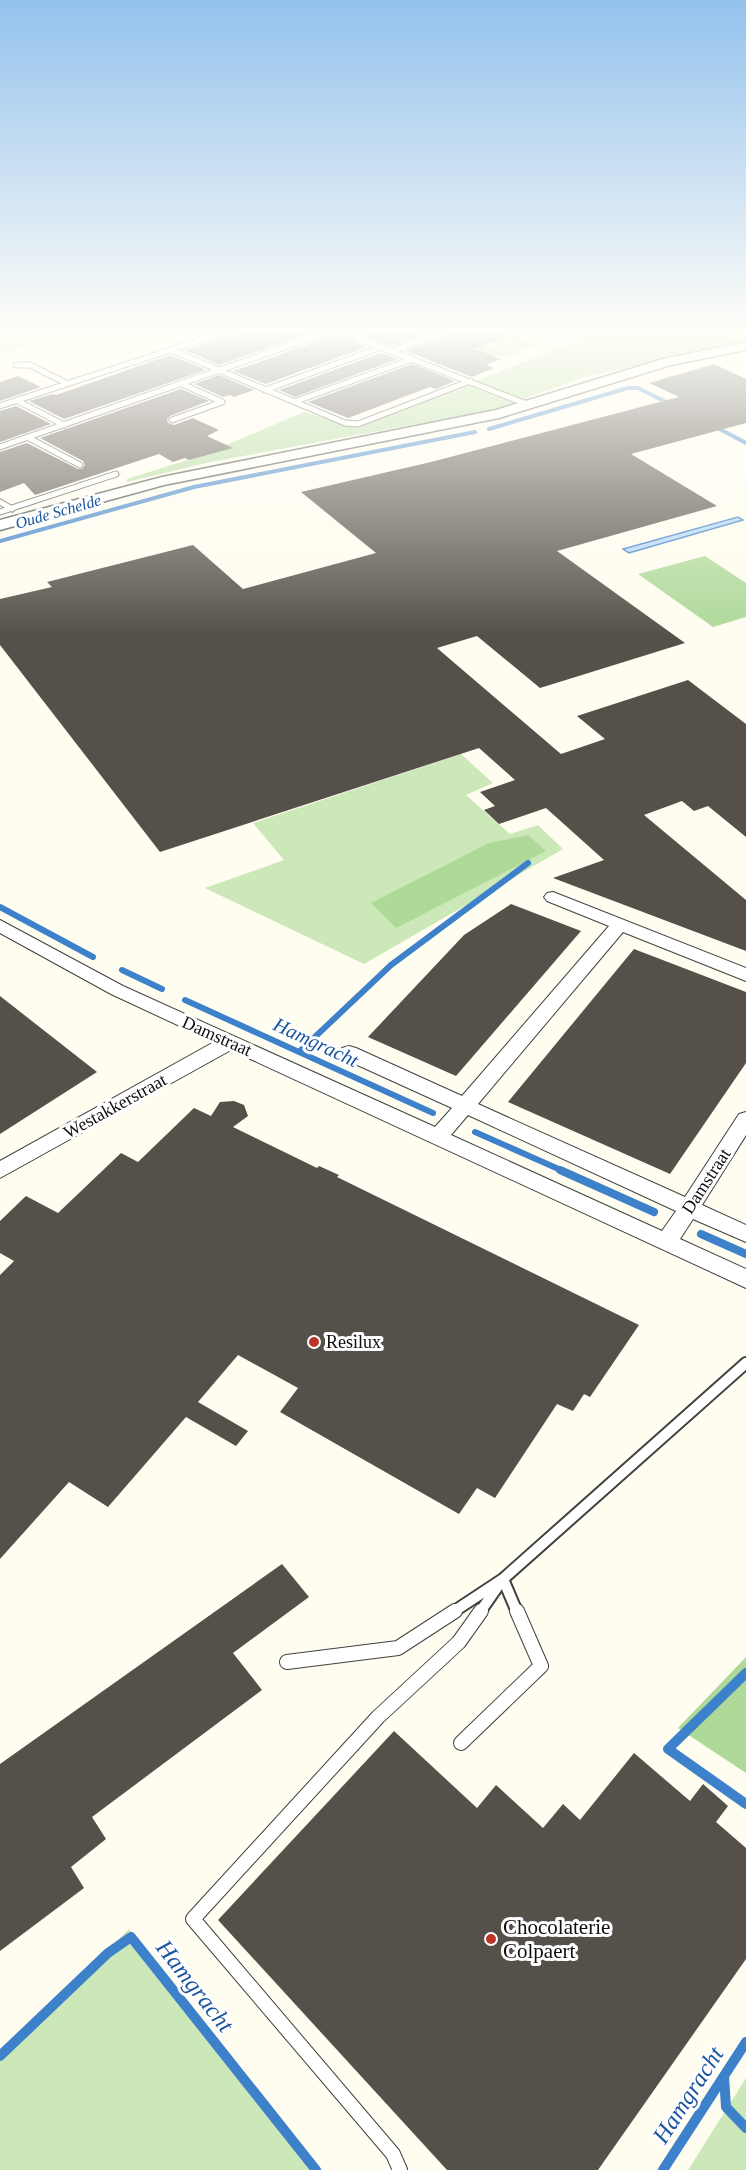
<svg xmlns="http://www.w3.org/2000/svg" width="746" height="2170" viewBox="0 0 746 2170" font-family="'Times New Roman',serif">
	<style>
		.green { fill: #cce8b9 }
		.forest { fill: #aed999 }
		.water { fill: #b5d5f5; stroke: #3d81cb; stroke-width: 1.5 }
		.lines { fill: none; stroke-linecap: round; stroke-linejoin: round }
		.stream-far3 { stroke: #3d81cb; stroke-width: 4 }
		.stream-far2 { stroke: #3d81cb; stroke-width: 6 }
		.stream-far1 { stroke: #3d81cb; stroke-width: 8 }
		.stream { stroke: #3d81cb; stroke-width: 10 }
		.building { fill: #56504a }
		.service-far2-casing { stroke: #414141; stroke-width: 7 }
		.service-far1-casing { stroke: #414141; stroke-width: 14 }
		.service-casing { stroke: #414141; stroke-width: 16 }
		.minor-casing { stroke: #414141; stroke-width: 2 }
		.tertiary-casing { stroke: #414141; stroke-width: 3 }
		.service-far2 { stroke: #fff; stroke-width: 5 }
		.service-far1 { stroke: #fff; stroke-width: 10 }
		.service { stroke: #fff; stroke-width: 14 }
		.minor { fill: #fff; fill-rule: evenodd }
		.tertiary { fill: #fff; fill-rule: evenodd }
		.poi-dot { fill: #bb3328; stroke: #fff; stroke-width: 2 }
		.labels { text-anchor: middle; stroke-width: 6; stroke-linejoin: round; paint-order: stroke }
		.far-water-label { font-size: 16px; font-style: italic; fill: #19549e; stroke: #fff }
		.street-label { font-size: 18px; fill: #0e0e0e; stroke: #fff }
		.poi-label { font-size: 18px; fill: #0e0e0e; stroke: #fff; text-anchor: start }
		.water-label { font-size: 20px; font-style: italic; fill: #19549e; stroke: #fff }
		.near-poi-label { font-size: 21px; fill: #0e0e0e; stroke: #fff; text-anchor: start }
		.near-water-label { font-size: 24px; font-style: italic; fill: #19549e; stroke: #fff }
	</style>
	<rect width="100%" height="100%" fill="#fffdef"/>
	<!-- green -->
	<path class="green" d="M13,332H18L38,342L0,355V344L17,338Z
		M461,754L493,783L466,795L510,834L538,825L563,849L364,964L205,888L284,860L253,823Z
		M129,1929L322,2170H0V2055Z
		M746,2078V2170H688Z"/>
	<!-- forest -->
	<path class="forest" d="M599,332H746V340L581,378L494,410L211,462L127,482V479L200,456L304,412L358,428Z
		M514,337L536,344L505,358C479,349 460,374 435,364L469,352L476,343L488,346Z
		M705,556L746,583V617L713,627L638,574Z
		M528,835L546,851L396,928L371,903L489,843Z
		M746,1657V1773L678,1728Z"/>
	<!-- water -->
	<path class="water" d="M738,517L743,520L629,553L623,549Z"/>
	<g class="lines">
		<!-- stream-far3 -->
		<path class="stream-far3" d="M714,426L746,443
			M489,429L628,388H638L672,405
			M0,541L194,487L475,432"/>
		<!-- stream-far2 -->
		<path class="stream-far2" d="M0,907L93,957
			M122,970L162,989
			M185,1000L433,1113
			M299,1052L391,965L528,863
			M475,1132L563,1171"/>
		<!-- stream-far1 -->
		<path class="stream-far1" d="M560,1170L654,1212
			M701,1234L746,1254"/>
		<!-- stream -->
		<path class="stream" d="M746,1673L668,1749L746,1804
			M0,2056L108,1953L131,1937L316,2170
			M724,2076L726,2107L746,2128
			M663,2170L746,2042"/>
	</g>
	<!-- building -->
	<path class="building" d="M245,332H313L219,365L185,350Z
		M333,332L367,347L266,384L233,371L330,337Z
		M355,332H430L391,346Z
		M449,332H513L514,334L474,349L501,359L486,365L494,368L472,377L405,351L446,337Z
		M381,353L398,359L295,397L279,390Z
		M170,355L206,370L64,419L29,401L53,394L56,395Z
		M412,364L455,381L436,389L430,387L348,418L308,402Z
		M714,364L746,379V423L631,454L717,506L557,551L685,643L540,688L477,636L437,648L561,754L605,739L577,716L688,680L746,724V837L708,806L694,811L682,801L644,815L746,900V951L553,878L604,860L546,808L499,824L484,810L495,806L480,792L515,780L479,748L160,852L0,645V599L52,587L47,582L193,545L243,589L376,553L301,492L431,462L679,397L649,383Z
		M219,375L254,390L234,397L230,395L223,397L194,384Z
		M18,376L41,387L0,401V382Z
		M181,389L209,401L170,416L167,420L168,423L174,425L193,418L219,430L207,436L233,448L189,460L185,458L173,462L159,454L35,495L24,483L0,492V452L27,443L78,469H82L85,465L83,461L40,438Z
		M16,406L51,424L0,442V411Z
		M511,904L581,931L456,1076L368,1037L464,935Z
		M634,949L746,992V1063L670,1174L508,1102Z
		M0,996L97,1072L0,1134Z
		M234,1101L244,1105L248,1116L233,1127L317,1168L319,1166L339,1175L337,1177L639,1325L590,1397L584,1394L573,1411L557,1404L495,1498L477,1488L459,1514L280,1412L298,1388L238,1355L198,1402L248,1431L236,1446L186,1417L108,1507L69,1482L0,1559V1275L14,1261L0,1253V1221L26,1196L58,1213L121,1153L138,1162L194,1108L211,1116L220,1102Z
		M282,1564L309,1597L233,1653L262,1690L92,1817L106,1839L71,1867L84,1888L0,1951V1764Z
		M394,1731L477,1808L496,1785L543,1828L563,1804L580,1820L634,1753L690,1801L703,1784L728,1806L716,1822L746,1848V1959L598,2170H447L218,1920Z"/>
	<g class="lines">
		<!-- service-far2 casing -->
		<g class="service-far2-casing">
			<path id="service-far2" d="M342,332L529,405
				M534,332L560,341L583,332
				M171,350L345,423L358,424L470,381
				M392,351L444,332
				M16,365H30L68,384
				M182,384L222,402
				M265,390L382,347
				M18,401L64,425
				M294,402L412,359
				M0,406L225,332
				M172,420L222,402
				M27,437L80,465
				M0,447L328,332
				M0,502L12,509
				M0,512L116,474"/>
		</g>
		<!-- service-far1 casing -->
		<g class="service-far1-casing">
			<path id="service-far1" d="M453,1612L503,1579L517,1612
				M480,1612L503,1579L746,1363"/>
		</g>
		<!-- service casing -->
		<g class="service-casing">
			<path id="service" d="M287,1662L398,1648L455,1611
				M461,1743L541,1666L517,1611
				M400,2170L393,2154L193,1919L378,1717L459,1642L481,1611"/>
		</g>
		<!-- minor casing -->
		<g class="minor-casing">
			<path id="minor" d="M553,892L746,968V981L623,932L478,1104L685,1197L739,1114L746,1112V1135L702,1205L746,1225V1242L693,1219L680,1239L746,1269V1288L231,1050L0,1178V1161L214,1042L111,994L0,933V920L123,986L435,1127L452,1108L342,1058L339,1053L342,1048L349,1046L356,1048L462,1096L609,926L547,901L544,897L547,893ZM468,1115L676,1211L662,1231L451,1135Z"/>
		</g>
		<!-- tertiary casing -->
		<g class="tertiary-casing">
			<path id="tertiary" d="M746,342V350L671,365L499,418L164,485L0,530V520L162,477L496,410L663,359Z"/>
		</g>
		<!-- service-far2 -->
		<use href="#service-far2" class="service-far2"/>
		<!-- service-far1 -->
		<use href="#service-far1" class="service-far1"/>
		<!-- service -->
		<use href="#service" class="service"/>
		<!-- minor -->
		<use href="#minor" class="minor"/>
		<!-- tertiary -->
		<use href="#tertiary" class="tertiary"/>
	</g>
	<!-- sky -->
	<linearGradient id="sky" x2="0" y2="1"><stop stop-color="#93c1ed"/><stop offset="0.52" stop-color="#fffef8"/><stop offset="1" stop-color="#fffef8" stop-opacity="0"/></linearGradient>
	<rect width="746" height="636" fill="url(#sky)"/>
	<!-- markers -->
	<g class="poi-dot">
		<circle cx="314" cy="1342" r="6"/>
		<circle cx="491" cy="1939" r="6"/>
	</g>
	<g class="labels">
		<!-- far-water labels -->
		<g class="far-water-label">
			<text transform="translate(58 511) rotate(-16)" y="6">Oude Schelde</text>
		</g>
		<!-- street labels -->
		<g class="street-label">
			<text transform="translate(217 1036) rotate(24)" y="6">Damstraat</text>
			<text transform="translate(115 1106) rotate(-29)" y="6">Westakkerstraat</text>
			<text transform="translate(706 1181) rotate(-57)" y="6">Damstraat</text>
		</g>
		<!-- poi labels -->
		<g class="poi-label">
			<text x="326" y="1348">Resilux</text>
		</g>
		<!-- water labels -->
		<g class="water-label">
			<text transform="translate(316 1042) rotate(25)" y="7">Hamgracht</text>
		</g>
		<!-- near-poi labels -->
		<g class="near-poi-label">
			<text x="503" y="1934">Chocolaterie<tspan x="503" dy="24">Colpaert</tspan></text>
		</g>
		<!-- near-water labels -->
		<g class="near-water-label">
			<text transform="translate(195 1986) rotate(52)" y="8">Hamgracht</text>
			<text transform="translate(688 2095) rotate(-57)" y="8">Hamgracht</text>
		</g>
	</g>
</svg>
